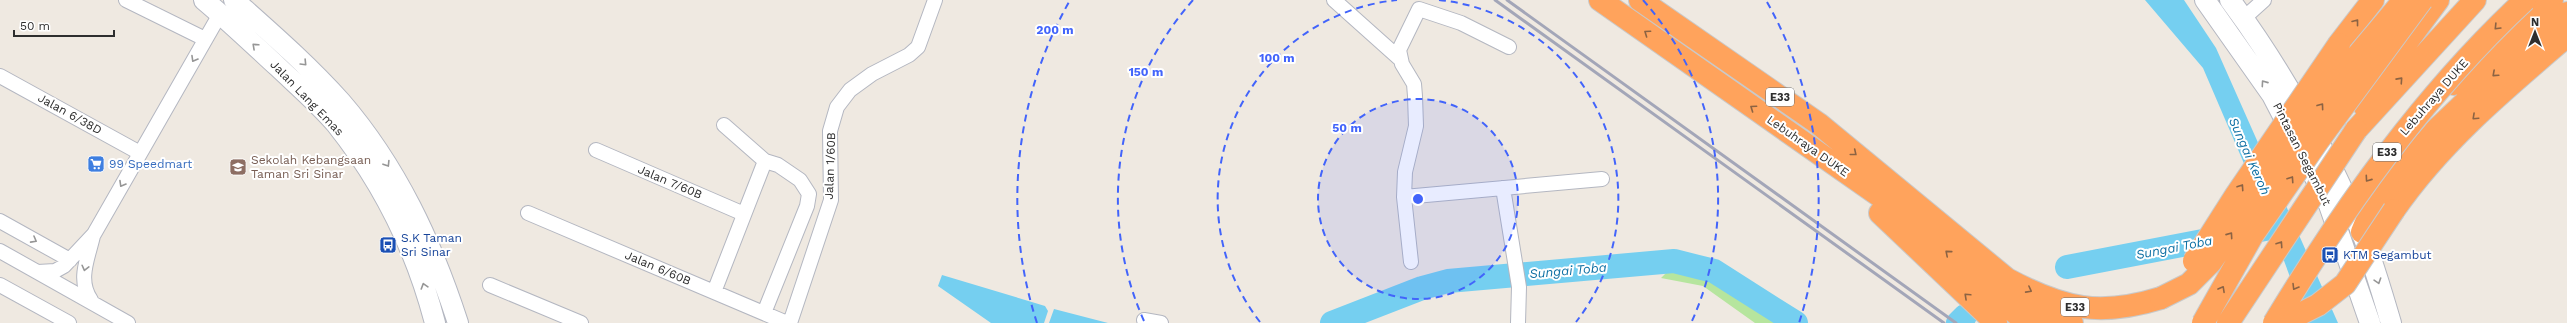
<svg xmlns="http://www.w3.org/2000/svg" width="2567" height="323" viewBox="0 0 2567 323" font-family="'Work Sans',sans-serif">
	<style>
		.green { fill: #b6e59e }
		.water { fill: #75cff0 }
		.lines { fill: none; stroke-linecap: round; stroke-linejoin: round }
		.river { stroke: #75cff0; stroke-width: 24 }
		.street-casing { stroke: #b4b7c1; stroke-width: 16 }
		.secondary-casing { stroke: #b4b7c1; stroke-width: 22 }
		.highway-casing { stroke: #c9c9c9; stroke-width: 24 }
		.street { stroke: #fff; stroke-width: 14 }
		.secondary { stroke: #fff; stroke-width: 20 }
		.highway { stroke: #ffa35c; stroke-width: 22 }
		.rail { stroke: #a3a6b8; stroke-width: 3 }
		.highway-bridge-casing { stroke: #c9c9c9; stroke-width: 24; stroke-linecap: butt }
		.highway-bridge { stroke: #ffa35c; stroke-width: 22 }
		.oneway { stroke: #8c6343 }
		.oneway2 { stroke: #969696 }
		.ring { fill: none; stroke: #4264fb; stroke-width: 2; stroke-dasharray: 7 5 }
		.labels { text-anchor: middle; stroke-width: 4; stroke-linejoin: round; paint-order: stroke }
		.shield { fill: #fff; stroke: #6d6d6d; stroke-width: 1 }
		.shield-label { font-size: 11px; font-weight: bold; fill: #2e2e2e }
		.street-label { font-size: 12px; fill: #2e2e2e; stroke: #fff }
		.education-label { font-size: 12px; fill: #785e54; stroke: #fff; text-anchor: start }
		.shop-label { font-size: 12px; fill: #366cbe; stroke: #fff; text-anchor: start }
		.transit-label { font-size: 12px; fill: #164399; stroke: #fff; text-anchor: start }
		.water-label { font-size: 13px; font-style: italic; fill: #0d6fa3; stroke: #fff }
		.centre { fill: #4264fb; stroke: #fff; stroke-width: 2 }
		.ring-label { font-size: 12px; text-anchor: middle; font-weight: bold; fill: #4264fb; stroke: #fff; stroke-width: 4; stroke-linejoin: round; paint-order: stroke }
	</style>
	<rect width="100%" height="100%" fill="#efe9e1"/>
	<!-- green -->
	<path class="green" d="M1671,268L1715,278L1784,323H1755L1703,286L1661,278Z"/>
	<!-- water -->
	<path class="water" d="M2145,0H2184L2216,48L2338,323H2307L2273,231L2203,68Z
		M942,275L1045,306L1048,311L1044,323H991L938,286Z
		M1054,309L1108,323H1049Z"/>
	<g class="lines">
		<!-- river -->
		<path class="river" d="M2067,267L2281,226
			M1332,323L1422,288L1448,281L1674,261L1714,271L1796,323
			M1958,323L1965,316"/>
		<!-- street casing -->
		<g class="street-casing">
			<path id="street" d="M126,0L205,39
				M1334,0L1400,59
				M2244,18L2264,0
				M0,76L140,153
				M724,125L765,161L778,165L800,180L809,194L807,206L764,313
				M596,150L744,214
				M1503,188L1519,287L1518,323
				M1404,197L1602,179
				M528,213L787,323
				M0,221L70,260
				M0,251L128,323
				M1411,262L1404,197L1405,172L1416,126L1415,96L1414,84L1402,64L1399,50L1419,9L1461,23L1509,47
				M38,272L55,271L64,266L94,234L220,14
				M0,285L69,323
				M490,285L581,323
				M714,292L765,161
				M91,300C77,280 88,258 93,236
				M1144,320L1161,323
				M790,323L831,200L830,131L837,107L850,90L872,74L909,55L918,47L935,0"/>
		</g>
		<!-- secondary casing -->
		<g class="secondary-casing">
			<path id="secondary" d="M204,0C229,21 253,44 278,67C297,85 319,104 336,124C383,183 416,250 435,323
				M234,0C271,33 308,65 341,102C397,167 432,243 458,323
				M2205,0L2272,95L2329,205L2370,323
				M2230,0C2280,67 2329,154 2361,231C2373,261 2382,293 2391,323"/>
		</g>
		<!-- highway casing -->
		<g class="highway-casing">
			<path id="highway" d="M1600,0L1884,199L2027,323
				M1640,0L1819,124L2007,279C2063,309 2100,317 2161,298
				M2339,44L2373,0
				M2454,84L2552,0
				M2365,107L2387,69L2438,0
				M2356,130L2475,0
				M2394,210C2441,142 2505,89 2567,36
				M1880,213L1996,323
				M2362,232L2374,203L2437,129L2494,75L2567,13
				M2012,300L2037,313L2072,323"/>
		</g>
		<!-- street -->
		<use href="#street" class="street"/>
		<!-- secondary -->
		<use href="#secondary" class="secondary"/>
		<!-- highway -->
		<use href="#highway" class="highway"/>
		<!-- rail -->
		<path class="rail" d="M1495,0L1944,323
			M1507,0L1956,323"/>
		<!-- highway-bridge casing -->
		<g class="highway-bridge-casing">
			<path id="highway-bridge" d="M2194,261L2236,195L2339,44
				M2161,298L2189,284L2211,262L2356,57L2404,0
				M2203,323L2252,236L2318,141L2422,0
				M2228,323L2356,130
				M2274,323C2345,206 2424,94 2525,0
				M2282,323L2318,305L2345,284L2394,210"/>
		</g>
		<!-- highway-bridge -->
		<use href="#highway-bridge" class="highway-bridge"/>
	</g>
	<!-- one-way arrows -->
	<defs><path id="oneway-chevron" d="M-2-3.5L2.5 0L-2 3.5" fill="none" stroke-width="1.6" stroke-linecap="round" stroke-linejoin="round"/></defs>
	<g class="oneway">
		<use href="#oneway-chevron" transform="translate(2356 22) rotate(-52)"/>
		<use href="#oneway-chevron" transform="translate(2497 27) rotate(134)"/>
		<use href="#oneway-chevron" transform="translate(1647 33) rotate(-145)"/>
		<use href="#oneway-chevron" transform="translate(2495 74) rotate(138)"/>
		<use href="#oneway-chevron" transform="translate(2400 80) rotate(-48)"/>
		<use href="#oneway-chevron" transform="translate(2321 106) rotate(-54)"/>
		<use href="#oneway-chevron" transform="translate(1753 108) rotate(-145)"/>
		<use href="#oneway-chevron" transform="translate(2475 117) rotate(137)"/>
		<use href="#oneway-chevron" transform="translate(1854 153) rotate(39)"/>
		<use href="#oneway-chevron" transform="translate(2291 179) rotate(-56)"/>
		<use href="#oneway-chevron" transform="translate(2368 179) rotate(125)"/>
		<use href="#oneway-chevron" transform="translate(2241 187) rotate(-56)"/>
		<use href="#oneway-chevron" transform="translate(2230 235) rotate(-55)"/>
		<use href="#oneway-chevron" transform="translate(2280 244) rotate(-56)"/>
		<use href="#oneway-chevron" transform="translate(1948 253) rotate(-139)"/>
		<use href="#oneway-chevron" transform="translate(2295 287) rotate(121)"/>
		<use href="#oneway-chevron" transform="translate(2222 289) rotate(-61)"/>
		<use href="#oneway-chevron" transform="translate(2029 290) rotate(28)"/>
		<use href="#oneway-chevron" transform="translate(1967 296) rotate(-137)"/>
	</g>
	<g class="oneway2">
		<use href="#oneway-chevron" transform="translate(255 46) rotate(-137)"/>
		<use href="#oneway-chevron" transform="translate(194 59) rotate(120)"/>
		<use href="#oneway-chevron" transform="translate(304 63) rotate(46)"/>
		<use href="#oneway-chevron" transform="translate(2264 83) rotate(-125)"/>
		<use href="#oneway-chevron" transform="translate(387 164) rotate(58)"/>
		<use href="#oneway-chevron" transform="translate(122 184) rotate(120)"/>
		<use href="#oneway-chevron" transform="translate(34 240) rotate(29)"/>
		<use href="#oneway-chevron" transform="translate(85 268) rotate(104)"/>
		<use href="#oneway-chevron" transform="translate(2378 281) rotate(72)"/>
		<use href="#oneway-chevron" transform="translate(424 286) rotate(-107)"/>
	</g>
	<!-- distance rings -->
	<circle cx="1418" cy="199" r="100" fill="#4264fb" fill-opacity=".12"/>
	<g class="ring">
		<circle cx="1418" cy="199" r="100"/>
		<path d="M1260 322A200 200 0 0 1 1397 0M1439 0A200 200 0 0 1 1576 322"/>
		<path d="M1144 321A300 300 0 0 1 1193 0M1643 0A300 300 0 0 1 1692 321"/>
		<path d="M1037 323A401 401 0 0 1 1069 2M1767 2A401 401 0 0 1 1799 323"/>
	</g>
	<!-- icons -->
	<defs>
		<g id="supermarket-square" transform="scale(0.9)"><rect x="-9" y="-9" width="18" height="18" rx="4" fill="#3f7fe0" stroke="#fff"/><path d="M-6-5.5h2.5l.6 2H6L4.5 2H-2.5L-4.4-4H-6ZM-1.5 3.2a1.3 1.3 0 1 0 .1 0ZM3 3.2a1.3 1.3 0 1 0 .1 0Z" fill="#fff"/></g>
		<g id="school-square" transform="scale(0.9)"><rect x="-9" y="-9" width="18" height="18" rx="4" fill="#8d6e63" stroke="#fff"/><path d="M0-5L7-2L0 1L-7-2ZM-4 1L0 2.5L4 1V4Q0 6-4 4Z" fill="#fff"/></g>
		<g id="bus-square" transform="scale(0.9)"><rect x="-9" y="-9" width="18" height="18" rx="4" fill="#1a4fb4" stroke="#fff"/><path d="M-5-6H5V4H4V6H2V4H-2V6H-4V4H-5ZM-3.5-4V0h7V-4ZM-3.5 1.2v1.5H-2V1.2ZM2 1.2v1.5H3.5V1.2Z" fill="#fff"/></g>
	</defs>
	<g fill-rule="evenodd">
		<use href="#supermarket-square" x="96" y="164"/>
		<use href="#school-square" x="238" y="167"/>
		<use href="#bus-square" x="388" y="245"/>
		<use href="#bus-square" x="2330" y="255"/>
	</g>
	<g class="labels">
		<!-- shield labels -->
		<g class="shield">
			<rect x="1766" y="88" width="28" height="18" rx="3"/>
			<rect x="2373" y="143" width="28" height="18" rx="3"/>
			<rect x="2061" y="298" width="28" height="18" rx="3"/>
		</g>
		<g class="shield-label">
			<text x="1780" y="101">E33</text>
			<text x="2387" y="156">E33</text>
			<text x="2075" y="311">E33</text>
		</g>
		<!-- street labels -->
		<g class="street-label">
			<text transform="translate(2434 97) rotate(-49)" y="4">Lebuhraya DUKE</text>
			<text transform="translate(307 98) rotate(46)" y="4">Jalan Lang Emas</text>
			<text transform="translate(70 114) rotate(29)" y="4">Jalan 6/38D</text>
			<text transform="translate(1808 146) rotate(35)" y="4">Lebuhraya DUKE</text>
			<text transform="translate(2302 154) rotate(63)" y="4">Pintasan Segambut</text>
			<text transform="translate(830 166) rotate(-88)" y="4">Jalan 1/60B</text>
			<text transform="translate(670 182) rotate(23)" y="4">Jalan 7/60B</text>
			<text transform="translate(658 268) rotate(23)" y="4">Jalan 6/60B</text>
		</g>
		<!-- education labels -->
		<g class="education-label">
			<text x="251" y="164">Sekolah Kebangsaan<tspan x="251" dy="14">Taman Sri Sinar</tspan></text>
		</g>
		<!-- shop labels -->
		<g class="shop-label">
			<text x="109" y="168">99 Speedmart</text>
		</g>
		<!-- transit labels -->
		<g class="transit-label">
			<text x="401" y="242">S.K Taman<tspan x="401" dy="14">Sri Sinar</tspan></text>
			<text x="2343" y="259">KTM Segambut</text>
		</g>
		<!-- water labels -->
		<g class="water-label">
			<text transform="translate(2250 156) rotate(66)" y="5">Sungai Keroh</text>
			<text transform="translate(2174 247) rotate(-11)" y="5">Sungai Toba</text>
			<text transform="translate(1568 270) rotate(-5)" y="5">Sungai Toba</text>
		</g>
	</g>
	<circle cx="1418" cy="199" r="6" class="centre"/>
	<g class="ring-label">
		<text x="1055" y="34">200 m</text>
		<text x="1277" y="62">100 m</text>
		<text x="1146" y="76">150 m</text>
		<text x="1347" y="132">50 m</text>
	</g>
	<!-- north arrow -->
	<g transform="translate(2535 32)" stroke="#ffffff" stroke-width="3" paint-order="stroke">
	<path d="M0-3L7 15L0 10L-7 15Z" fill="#2e2e2e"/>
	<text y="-6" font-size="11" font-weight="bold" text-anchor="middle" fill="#2e2e2e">N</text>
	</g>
	<!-- scale -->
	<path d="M14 30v6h100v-6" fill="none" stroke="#2e2e2e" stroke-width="2"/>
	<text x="20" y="30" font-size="12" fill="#2e2e2e" stroke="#ffffff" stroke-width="3" paint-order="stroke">50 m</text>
</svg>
